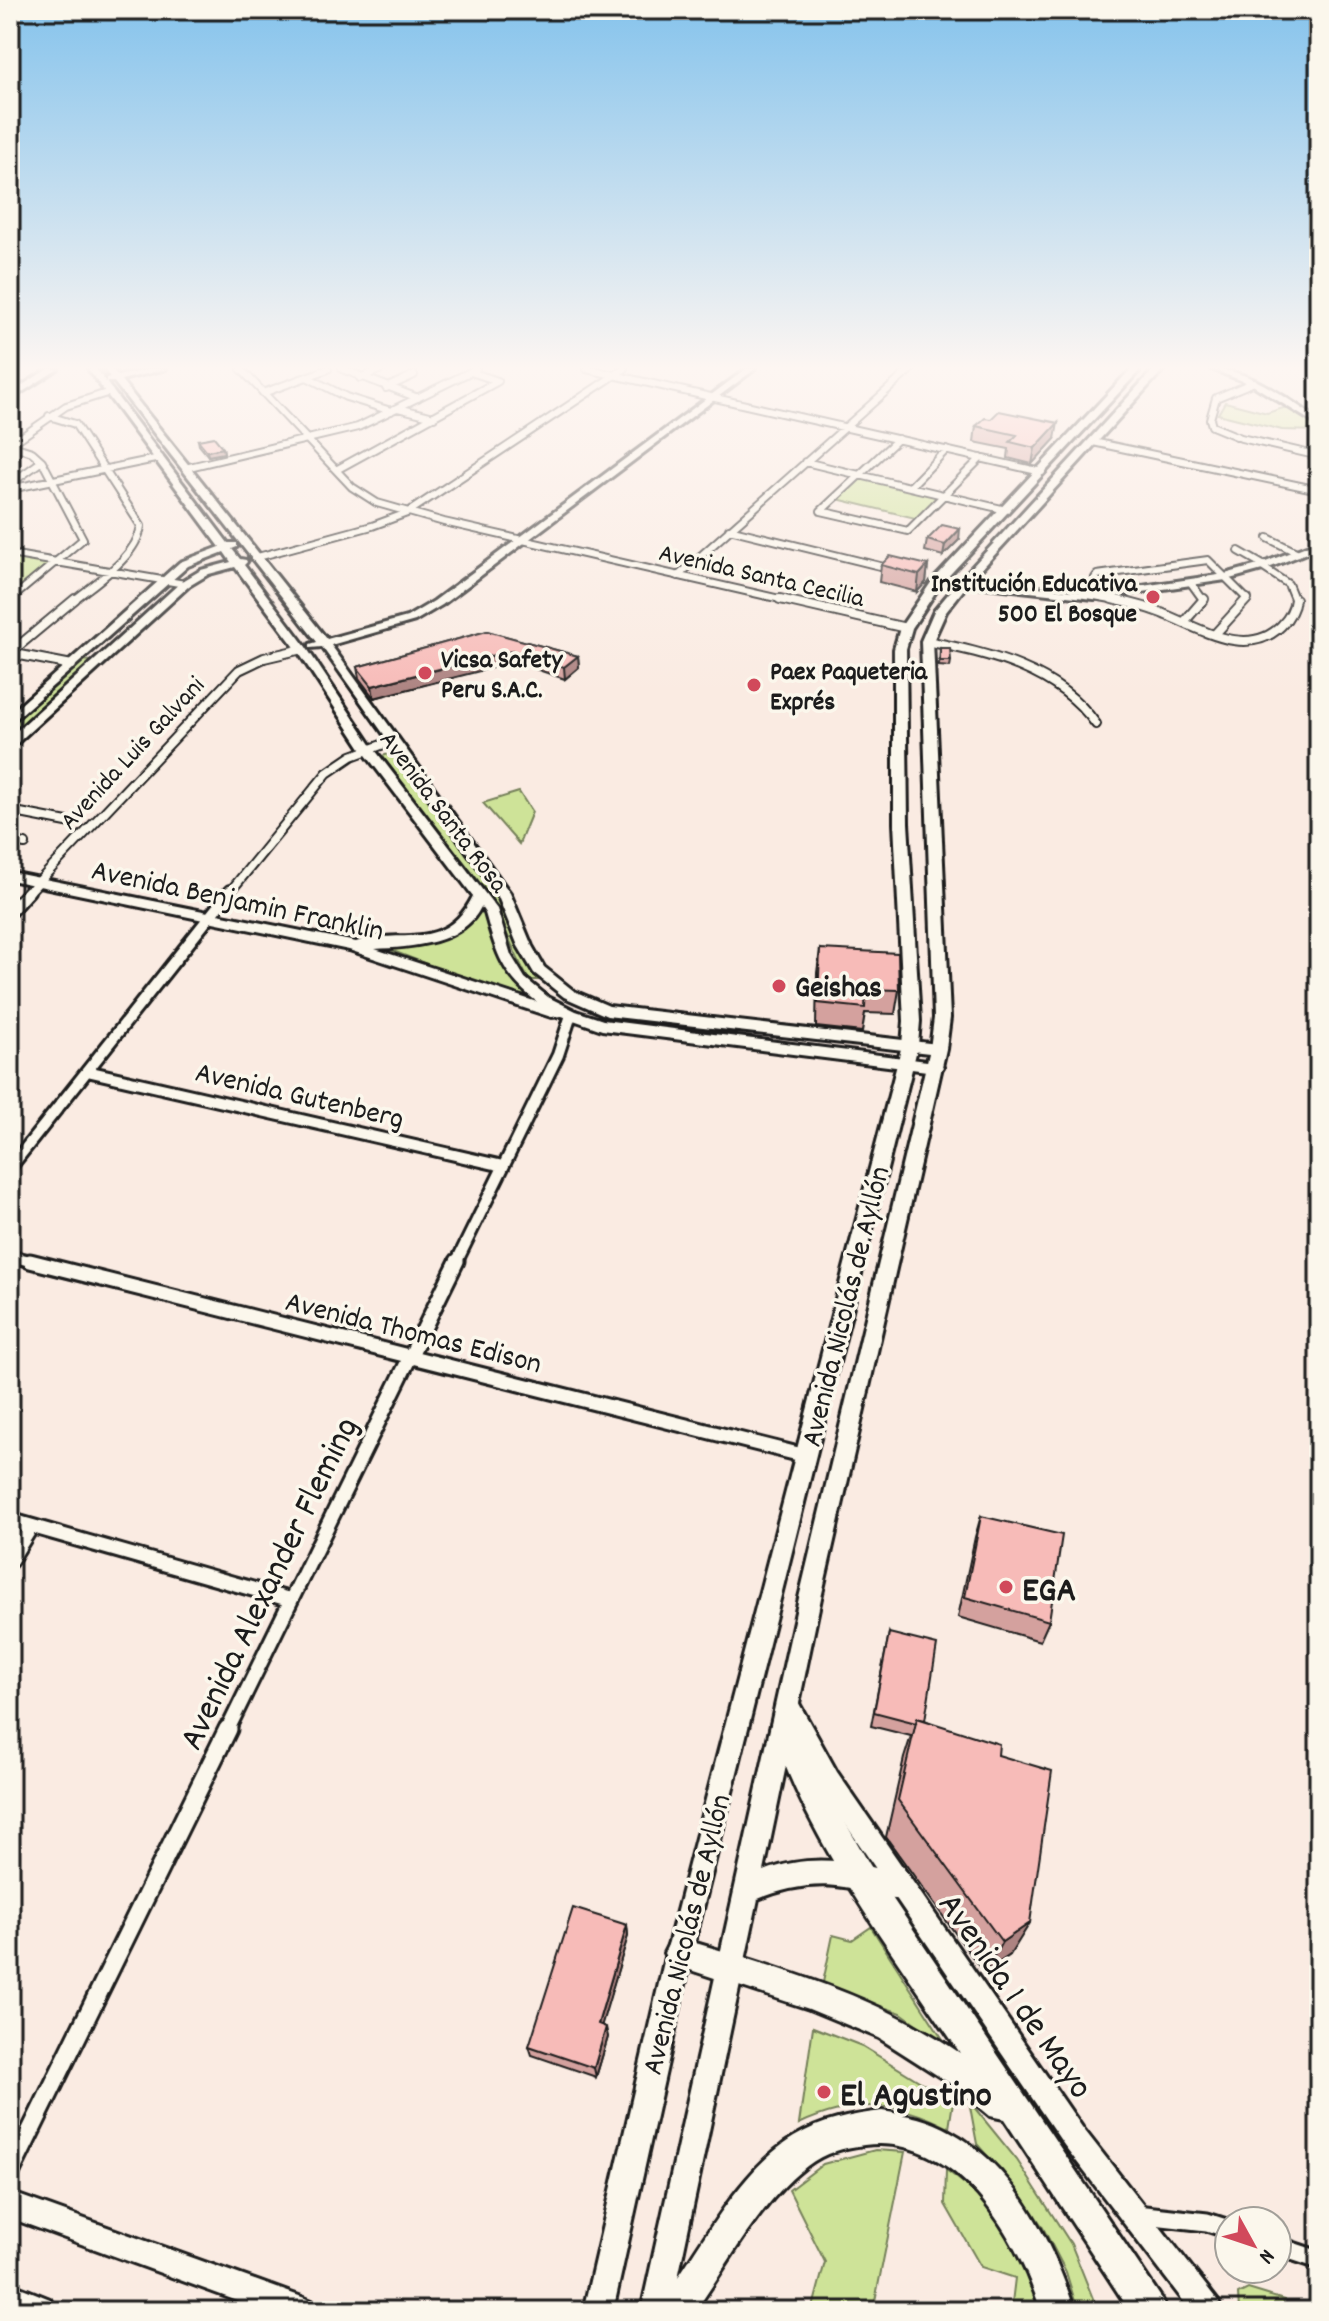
<svg xmlns="http://www.w3.org/2000/svg" width="1329" height="2321" viewBox="0 0 1329 2321" font-family="Dekko,sans-serif">
	<style>
		.green { fill: #cee398; stroke: #75805a; stroke-width: 2 }
		.lines { fill: none; stroke-linecap: round; stroke-linejoin: round }
		.street-far4-casing { stroke: #1c1c1c; stroke-width: 10 }
		.street-far3-casing { stroke: #1c1c1c; stroke-width: 12 }
		.street-far2-casing { stroke: #1c1c1c; stroke-width: 16 }
		.street-far1-casing { stroke: #1c1c1c; stroke-width: 19 }
		.street-casing { stroke: #1c1c1c; stroke-width: 23 }
		.secondary-casing { stroke: #1c1c1c; stroke-width: 6 }
		.primary-casing { stroke: #1c1c1c; stroke-width: 6 }
		.highway-casing { stroke: #1c1c1c; stroke-width: 6 }
		.street-far4 { stroke: #fbf7ec; stroke-width: 6 }
		.street-far3 { stroke: #fbf7ec; stroke-width: 8 }
		.street-far2 { stroke: #fbf7ec; stroke-width: 10 }
		.street-far1 { stroke: #fbf7ec; stroke-width: 13 }
		.street { stroke: #fbf7ec; stroke-width: 17 }
		.secondary { fill: #fbf7ec; fill-rule: evenodd }
		.primary { fill: #fbf7ec; fill-rule: evenodd }
		.highway { fill: #fbf7ec; fill-rule: evenodd }
		.wall { fill: #d4a19e; stroke: #1c1c1c; stroke-width: 2 }
		.shaded-wall { fill: #ad8381; stroke: #1c1c1c; stroke-width: 2 }
		.building { fill: #f7bbb8; stroke: #1c1c1c; stroke-width: 2 }
		.poi-dot { fill: #d1495b; stroke: #fbf7ec; stroke-width: 3 }
		.labels { text-anchor: middle; stroke-width: 7; stroke-linejoin: round; paint-order: stroke }
		.far-street-label { font-size: 26px; fill: #1c1c1c; stroke: #fbf7ec }
		.far-poi-label { font-size: 26px; font-weight: bold; fill: #1c1c1c; stroke: #fbf7ec; text-anchor: start }
		.street-label { font-size: 30px; fill: #1c1c1c; stroke: #fbf7ec }
		.poi-label { font-size: 30px; font-weight: bold; fill: #1c1c1c; stroke: #fbf7ec; text-anchor: start }
		.near-street-label { font-size: 36px; fill: #1c1c1c; stroke: #fbf7ec }
		.near-poi-label { font-size: 36px; font-weight: bold; fill: #1c1c1c; stroke: #fbf7ec; text-anchor: start }
	</style>
	<rect width="100%" height="100%" fill="#faebe2"/>
	<filter id="ink" filterUnits="userSpaceOnUse"><feTurbulence type="fractalNoise" baseFrequency=".0125" numOctaves="2"/><feDisplacementMap in="SourceGraphic" scale="16" xChannelSelector="R" yChannelSelector="G"/><feConvolveMatrix kernelMatrix="1 2 1 2 8 2 1 2 1" color-interpolation-filters="sRGB"/></filter>
	<g filter="url(#ink)">
		<!-- green -->
		<path class="green" d="M1225,402L1267,413L1290,406L1311,420L1319,431L1282,430L1218,414Z
			M861,477L942,496L919,519L837,499Z
			M10,557L52,564L10,597Z
			M82,660L92,661L10,735V724Z
			M392,753L506,902L522,956L539,980H529C512,952 504,921 487,892L382,756Z
			M519,792L532,812L519,844L483,803Z
			M480,899L500,957L550,1008L522,1001L380,946C412,939 474,939 480,899Z
			M871,1927L948,2047L901,2013L822,1987L833,1935L852,1940Z
			M813,2027L862,2046L953,2102L949,2128C897,2100 853,2099 799,2124Z
			M969,2101L1017,2160L1071,2244L1098,2311H1078L1066,2272L1042,2226L1021,2194L977,2144Z
			M875,2150L905,2152L873,2311H812L825,2262L789,2190L823,2164Z
			M946,2170C1000,2207 1021,2250 1040,2311H1011L1015,2278L981,2267L945,2204Z
			M1248,2289L1284,2300L1283,2311H1239L1238,2294Z"/>
		<g class="lines">
			<!-- street-far4 casing -->
			<g class="street-far4-casing">
				<path id="street-far4" d="M241,369L352,487L377,503L444,522L789,601
					M342,369L418,398
					M587,369L1042,472
					M307,377L346,397L391,411
					M360,378L381,369
					M1254,382L1216,398L1210,419L1212,426L1241,438L1319,456
					M386,388L414,375
					M263,393L328,369
					M398,408L434,417
					M49,416L75,424L141,526C137,557 96,582 73,601
					M898,439L821,511L908,531L981,458
					M1093,442L1319,490
					M10,445L32,452L42,461L83,539L10,600
					M10,445L66,406L110,392
					M805,462L1006,510
					M185,468L358,427L476,369
					M336,470L498,381L471,372
					M10,484L42,461
					M910,487L946,450
					M10,489L160,458
					M729,529L896,570
					M1268,538L1298,553
					M1239,551L1265,566
					M10,554L185,584
					M254,558L372,526L407,513L624,369
					M1262,567L1288,584L1295,601
					M678,576L911,369
					M1191,583L1204,601
					M1108,594L1095,578L1097,575L1208,560L1247,599L1245,601
					M1094,596L1123,601"/>
			</g>
			<!-- street-far3 casing -->
			<g class="street-far3-casing">
				<path id="street-far3" d="M780,599L906,628
					M1112,599C1131,603 1149,607 1166,615C1201,629 1248,659 1281,626C1289,618 1294,610 1295,599
					M1184,622L1204,599
					M1215,634L1247,599
					M927,641C990,654 1057,669 1096,724
					M10,653L75,599
					M10,653L72,665
					M10,811L72,823
					M10,841L25,844
					M28,893L239,670L264,658L302,649
					M229,893L327,773L352,756L392,741"/>
			</g>
			<!-- street-far2 casing -->
			<g class="street-far2-casing">
				<path id="street-far2" d="M10,912L29,891
					M87,1071L503,1166
					M10,1168L230,891
					M10,1256L38,1263
					M456,1263L558,1055L571,1015"/>
			</g>
			<!-- street-far1 casing -->
			<g class="street-far1-casing">
				<path id="street-far1" d="M30,1261L806,1456
					M10,1520L291,1600
					M10,1561L31,1527
					M227,1731L457,1261"/>
			</g>
			<!-- street casing -->
			<g class="street-casing">
				<path id="street" d="M10,2173L228,1729
					M1136,2214L1207,2222L1229,2229
					M1277,2246L1319,2260"/>
			</g>
			<!-- secondary casing -->
			<g class="secondary-casing">
				<path id="secondary" d="M48,369H58L10,400V393Z
					M88,369H96L228,543H237V547L232,549L240,559L246,560L247,562L244,565L306,647L372,746L497,909L511,955L525,978L548,997L576,1011L603,1020L935,1062L940,1063L943,1067L940,1071L935,1072L602,1030L562,1016L551,1017L349,950L10,880V872L356,942C400,927 444,954 473,896L363,751L297,650L235,567L209,574L189,586L14,746L10,747V737L181,582L201,570L231,562L224,552L188,566L10,724V714L180,562L220,547ZM481,907L485,913C497,955 502,974 537,1002L375,949C412,947 462,945 481,907Z
					M104,369H112L118,376L150,369H166L121,380L327,639L407,617L434,601L746,369H755L442,605L415,621L331,645L510,893L532,946L544,967L574,991L609,1006L938,1044L945,1049L943,1053L938,1054L607,1016L564,997L534,973L518,946L497,894L322,647L310,648V644L317,642L114,382H106V378L110,377Z
					M1211,369C1251,369 1286,399 1319,419V426L1251,384Z
					M1319,371V380L1315,377Z
					M1319,541V548L1266,569L1226,580L1094,599L940,582L935,579L940,576L1094,593L1225,574L1258,565Z
					M788,1695L796,1698L837,1772L1082,2127L1218,2301L1222,2311H1191L1064,2145L821,1788L777,1705L780,1698Z
					M10,2192L302,2297L312,2301L316,2311H265L10,2218Z"/>
			</g>
			<!-- primary casing -->
			<g class="primary-casing">
				<path id="primary" d="M1131,369H1141L940,585L912,628L906,649L908,823L920,1021L918,1045L692,1953L613,2311H583L666,1953L902,1045L904,1021L894,823V649L900,628L932,581Z
					M1154,369H1164L967,585L946,612L933,641L950,1018L946,1049L821,1598L764,1871C811,1853 854,1861 901,1875L910,1879L914,1888L910,1897C892,1905 864,1889 844,1887C814,1882 786,1888 758,1899L671,2311H641L799,1598L930,1049L934,1018L921,641L934,611L959,581Z"/>
			</g>
			<!-- highway casing -->
			<g class="highway-casing">
				<path id="highway" d="M784,1712L793,1716L817,1774L870,1865L1162,2299L1167,2311H1130L1004,2119L990,2116L954,2086L879,2038L809,2009L669,1963L664,1953L669,1943L679,1938C776,1967 876,1995 960,2053C893,1951 807,1843 771,1725L775,1716Z
					M882,2111C894,2113 907,2115 918,2118C1004,2143 1049,2233 1075,2311H1041C1017,2235 957,2133 864,2145C843,2148 825,2152 807,2166C759,2203 730,2262 695,2311H658L663,2299C700,2248 739,2170 794,2137C822,2120 851,2115 882,2111Z
					M10,2283L50,2299L55,2311H10Z"/>
			</g>
			<!-- street-far4 -->
			<use href="#street-far4" class="street-far4"/>
			<!-- street-far3 -->
			<use href="#street-far3" class="street-far3"/>
			<!-- street-far2 -->
			<use href="#street-far2" class="street-far2"/>
			<!-- street-far1 -->
			<use href="#street-far1" class="street-far1"/>
			<!-- street -->
			<use href="#street" class="street"/>
			<!-- secondary -->
			<use href="#secondary" class="secondary"/>
			<!-- primary -->
			<use href="#primary" class="primary"/>
			<!-- highway -->
			<use href="#highway" class="highway"/>
		</g>
		<!-- wall -->
		<path class="wall" d="M976,426L1055,439L1032,464L1008,458L1009,449L974,442Z
			M198,440L223,448L224,453L208,456L199,445Z
			M927,540H959L943,556L925,551Z
			M881,565H928L926,582L917,592L879,582Z
			M487,631L578,656L579,667L565,679L515,662L507,663L374,698L359,678L357,667Z
			M940,648L951,661L950,667L939,666Z
			M820,949L899,990L895,1014L865,1013L862,1032L816,1027L817,973Z
			M981,1516L1049,1621L1040,1641L958,1617L975,1537Z
			M889,1633L925,1720L998,1755L1010,1955L984,1973L886,1837L904,1758L911,1736L871,1726Z
			M627,1925L628,1936L601,2025L608,2037L596,2077L532,2055L529,2046Z"/>
		<!-- shaded-wall -->
		<path class="shaded-wall" d="M1058,423L1055,439L1032,464L1035,448Z
			M223,448L224,453L208,456L207,451Z
			M960,529L959,540L943,556L945,545Z
			M928,565L926,582L917,592L919,575Z
			M514,651L515,662L374,698L372,686Z
			M578,656L579,667L565,679L564,667Z
			M1030,1923L1010,1955L984,1973L1002,1942Z
			M627,1925L628,1936L599,2034L598,2024Z
			M606,2027L608,2037L596,2077L594,2068Z"/>
		<!-- building -->
		<path class="building" d="M999,411L1058,423L1035,448L1010,442L1017,435L976,426L985,418L991,419Z
			M214,437L223,448L207,451L198,440Z
			M942,525L960,529L945,545L927,540Z
			M890,556L928,565L919,575L881,565Z
			M487,631L578,656L564,667L514,651L506,652L372,686L357,667Z
			M940,648H950L951,661H940Z
			M820,949L898,953L899,990L866,989L865,1008L818,1003Z
			M981,1516L1062,1535L1049,1621L965,1597Z
			M889,1633L937,1645L925,1720L917,1718L916,1723L874,1712Z
			M917,1718L999,1744L998,1755L1052,1771L1030,1923L1002,1942L898,1800Z
			M573,1908L627,1925L598,2024L606,2027L594,2068L529,2046Z"/>
	</g>
	<!-- sky -->
	<linearGradient id="sky" x2="0" y2="1"><stop stop-color="#85c3ec"/><stop offset="0.53" stop-color="#fdf6f2"/><stop offset="1" stop-color="#fdf6f2" stop-opacity="0"/></linearGradient>
	<rect width="1329" height="694" fill="url(#sky)"/>
	<!-- markers -->
	<g class="poi-dot">
		<circle cx="1153" cy="597" r="8"/>
		<circle cx="425" cy="673" r="8"/>
		<circle cx="754" cy="685" r="8"/>
		<circle cx="779" cy="986" r="8"/>
		<circle cx="1006" cy="1587" r="8"/>
		<circle cx="824" cy="2092" r="8"/>
	</g>
	<g class="labels">
		<!-- far-street labels -->
		<g class="far-street-label">
			<text transform="translate(762 574) rotate(13)" y="9">Avenida Santa Cecilia</text>
			<text transform="translate(131 752) rotate(-47)" y="9">Avenida Luis Galvani</text>
			<text transform="translate(445 811) rotate(53)" y="9">Avenida Santa Rosa</text>
		</g>
		<!-- far-poi labels -->
		<g class="far-poi-label">
			<text x="1137" y="591" text-anchor="end">Institución Educativa<tspan x="1137" dy="30">500 El Bosque</tspan></text>
			<text x="441" y="667">Vicsa Safety<tspan x="441" dy="30">Peru S.A.C.</tspan></text>
			<text x="770" y="679">Paex Paqueteria<tspan x="770" dy="30">Exprés</tspan></text>
		</g>
		<!-- street labels -->
		<g class="street-label">
			<text transform="translate(238 899) rotate(12)" y="10">Avenida Benjamin Franklin</text>
			<text transform="translate(300 1094) rotate(13)" y="10">Avenida Gutenberg</text>
			<text transform="translate(844 1306) rotate(-76)" y="10">Avenida Nicolás de Ayllón</text>
			<text transform="translate(414 1331) rotate(14)" y="10">Avenida Thomas Edison</text>
			<text transform="translate(685 1934) rotate(-76)" y="10">Avenida Nicolás de Ayllón</text>
		</g>
		<!-- poi labels -->
		<g class="poi-label">
			<text x="795" y="996">Geishas</text>
		</g>
		<!-- near-street labels -->
		<g class="near-street-label">
			<text transform="translate(266 1582) rotate(-64)" y="13">Avenida Alexander Fleming</text>
			<text transform="translate(1018 1994) rotate(55)" y="13">Avenida 1 de Mayo</text>
		</g>
		<!-- near-poi labels -->
		<g class="near-poi-label">
			<text x="1022" y="1600">EGA</text>
			<text x="840" y="2105">El Agustino</text>
		</g>
	</g>
	<!-- margin -->
	<rect width="1329" height="2321" fill="none" stroke="#fbf7ec" stroke-width="40"/>
	<rect x="20" y="20" width="1289" height="2281" fill="none" stroke="#1c1c1c" stroke-width="3" filter="url(#ink)"/>
	<!-- north arrow -->
	<g transform="translate(1253 2245) rotate(130)"><circle r="38" fill="#fbf7ec" stroke="#a29f99" stroke-width="2"/>
	<path d="M0-6L14 30L0 20L-14 30Z" fill="#d1495b"/>
	<text y="-12" font-size="22" font-weight="bold" text-anchor="middle" fill="#1c1c1c">N</text>
	</g>
</svg>
